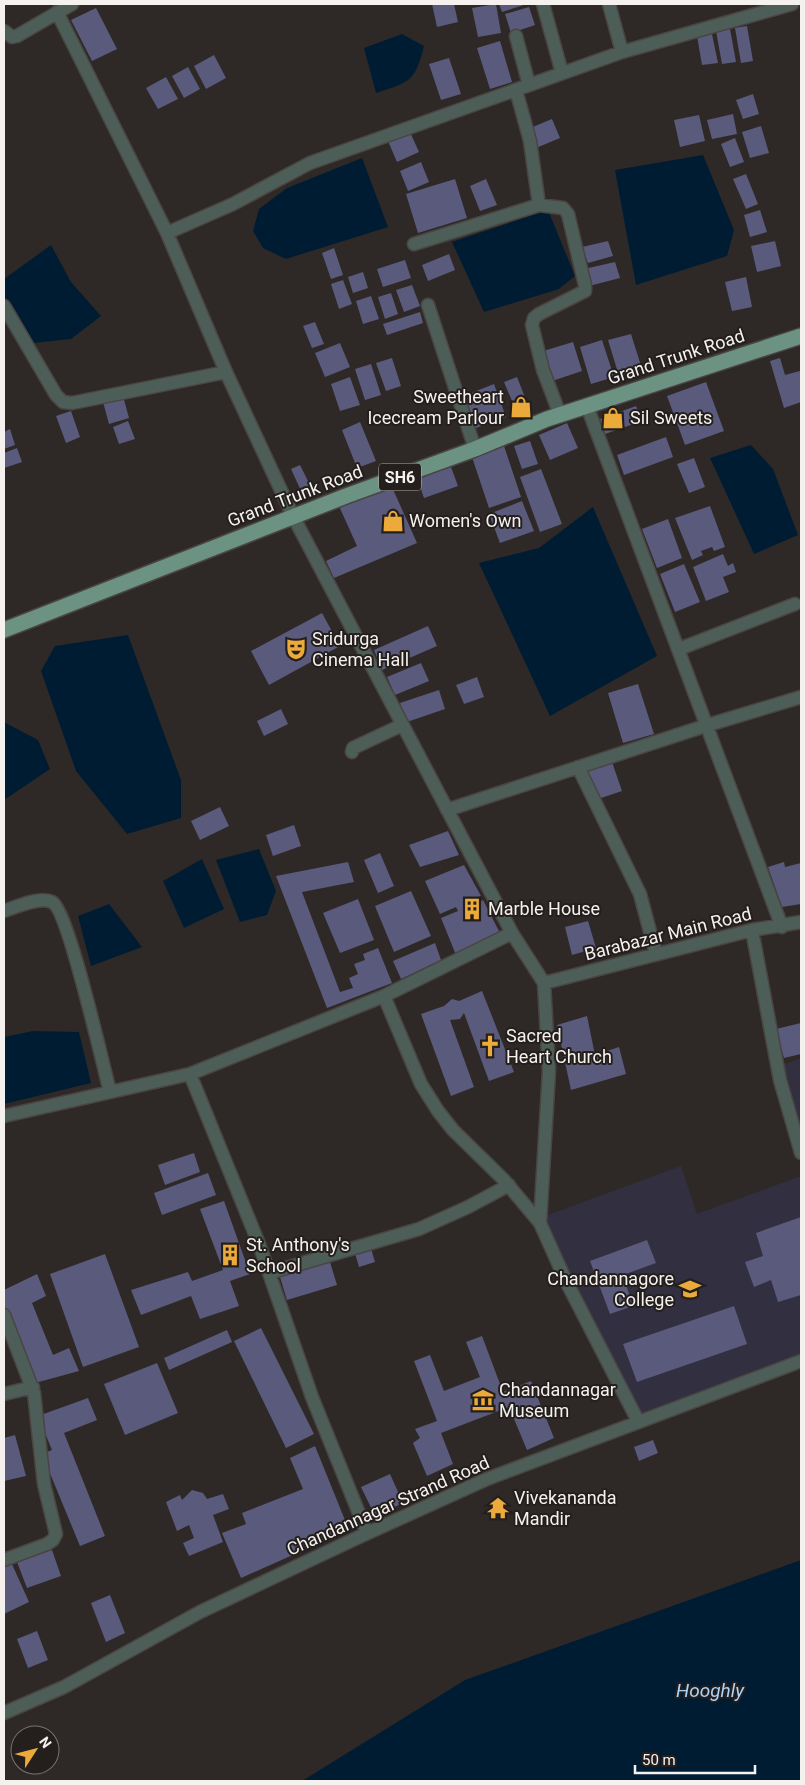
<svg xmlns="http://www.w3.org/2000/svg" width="805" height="1785" viewBox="0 0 805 1785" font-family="Roboto,sans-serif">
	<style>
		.education { fill: #312f40 }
		.water { fill: #001c33 }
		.building { fill: #5a5a7d }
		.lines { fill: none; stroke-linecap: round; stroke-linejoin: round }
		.street-casing { stroke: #4a4543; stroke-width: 15 }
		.primary-casing { stroke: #4a4543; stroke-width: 18 }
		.street { stroke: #4c5e57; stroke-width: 12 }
		.primary { stroke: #6b9283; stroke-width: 15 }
		.labels { text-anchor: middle; stroke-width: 4; stroke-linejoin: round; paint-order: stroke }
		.shield { fill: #241f1d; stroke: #b6b2b0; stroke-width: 1 }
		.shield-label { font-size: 16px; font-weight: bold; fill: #f4f1ef }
		.street-label { font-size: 18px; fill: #f4f1ef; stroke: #241f1d }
		.poi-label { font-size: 18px; fill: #f4f1ef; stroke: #241f1d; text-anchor: start }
		.water-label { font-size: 19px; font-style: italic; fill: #aad4fa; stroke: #241f1d }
	</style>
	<rect width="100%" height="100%" fill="#2e2927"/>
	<!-- education -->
	<path class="education" d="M801,1058V1139L782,1065Z
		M681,1166L697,1214L801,1176V1354L639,1414L546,1224L548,1215Z"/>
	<!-- water -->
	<path class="water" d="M402,34L424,46C415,82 410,82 376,93L364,48Z
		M703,155L734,230L727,256L636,285L615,170Z
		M362,158L388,227L286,259L263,248L253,231L259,209L287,188Z
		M548,210L575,276L559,289L484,312L452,242Z
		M51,245L71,282L101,316L71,339L24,344L4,299V279Z
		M751,445L773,469L798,535L754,554L710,458Z
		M593,507L657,656L550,716L479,563L539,548Z
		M128,635L181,780V818L127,834L76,771L41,671L55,646Z
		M4,722L38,740L50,769L4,800Z
		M259,849L276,891L267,915L240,922L216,860Z
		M202,859L224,909L184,928L163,881Z
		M109,904L142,947L91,966L78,916Z
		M33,1031L79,1032L91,1083L4,1104V1037Z
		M801,1560V1781H302L465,1680Z"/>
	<!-- building -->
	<path class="building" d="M432,4H454L458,22L437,27Z
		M496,4L501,33L478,37L472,8Z
		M499,4H527L502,12Z
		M529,7L535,25L511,33L505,14Z
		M96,8L117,49L92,61L71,20Z
		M747,26L753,61L741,63L735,28Z
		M730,29L736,62L722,64L716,31Z
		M712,34L718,63L702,65L697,36Z
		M500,41L512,82L490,89L477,48Z
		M214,55L226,78L206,89L194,66Z
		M449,58L461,94L441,100L429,64Z
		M188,67L200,89L184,98L172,76Z
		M166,77L178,99L158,109L146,88Z
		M753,94L759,114L743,119L736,100Z
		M733,114L737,134L712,139L707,120Z
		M699,115L705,141L680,147L674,120Z
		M552,119L560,138L536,148L528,129Z
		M761,126L769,153L750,158L742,132Z
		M410,132L419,152L397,162L388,141Z
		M735,138L744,162L730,167L721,144Z
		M421,162L429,182L408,191L400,171Z
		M746,174L758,204L746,209L733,179Z
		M455,179L467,218L418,233L406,194Z
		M486,179L497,205L480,211L470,186Z
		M760,210L767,232L750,237L744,215Z
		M608,241L613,256L588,263L582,247Z
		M775,241L781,266L757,272L751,246Z
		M334,248L343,275L331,279L322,253Z
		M449,254L455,270L428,281L422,265Z
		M405,260L411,278L383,287L377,269Z
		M615,262L620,278L589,286L584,269Z
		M363,272L368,288L353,293L348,277Z
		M746,277L752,307L732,311L725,282Z
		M343,280L352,304L339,309L331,284Z
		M412,285L420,306L404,312L396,290Z
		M391,293L398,314L385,319L378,297Z
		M371,296L379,319L363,324L356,301Z
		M420,312L423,323L387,335L383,324Z
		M315,322L324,344L312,348L303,326Z
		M631,334L642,369L619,376L608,340Z
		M602,340L614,377L591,384L580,347Z
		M573,342L582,371L549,382L540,352Z
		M340,343L350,367L325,377L315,353Z
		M392,358L401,386L386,391L376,363Z
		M780,358L785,375L800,371L801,374V402L784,408L770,361Z
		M371,364L381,395L365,400L355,369Z
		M350,377L360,405L340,411L331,384Z
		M517,377L530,410L518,415L504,382Z
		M706,382L724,431L685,445L667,396Z
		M494,384L506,417L473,429L461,397Z
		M123,396L129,418L109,424L103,402Z
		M636,406L642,421L605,434L600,419Z
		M71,411L80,437L66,443L56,416Z
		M128,421L135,439L119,444L113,427Z
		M360,422L376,461L357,468L342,430Z
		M567,423L578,448L550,460L539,435Z
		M10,429L15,445L4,449V432Z
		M666,437L673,457L624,475L617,455Z
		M530,441L538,464L522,469L514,446Z
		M504,446L521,497L489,508L472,457Z
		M17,448L22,462L4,468V453Z
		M694,458L705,487L689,493L677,464Z
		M300,465L313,491L303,495L291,469Z
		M451,467L458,486L424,498L417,478Z
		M541,469L562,524L540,532L520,477Z
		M392,487L417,543L334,578L326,561L357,546L339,506Z
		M522,501L534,531L500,543L489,514Z
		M710,506L725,547L714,551L712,547L701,551L703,555L692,560L675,518Z
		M668,519L682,558L657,568L642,529Z
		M723,554L728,566L733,563L736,572L723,577L729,592L706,601L693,567Z
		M684,564L700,602L675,612L660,574Z
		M322,613L340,646L269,685L251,651Z
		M428,626L437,646L382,670L374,650Z
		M421,663L429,681L395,695L387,677Z
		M477,677L484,697L464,704L456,685Z
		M638,684L654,734L623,743L608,693Z
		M439,690L445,709L407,722L400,703Z
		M281,709L288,724L264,736L257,721Z
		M612,762L622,791L595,800L585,772Z
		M220,807L229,826L200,840L191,821Z
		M294,825L301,846L273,856L266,835Z
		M448,831L459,855L420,867L409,845Z
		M380,853L394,886L378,893L364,860Z
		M348,862L354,882L302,892L340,992L353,988L349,978L358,974L354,964L365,960L363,954L378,948L392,983L327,1008L276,876Z
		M784,862L785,867L801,863V904L782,907L768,867Z
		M464,865L481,896L465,903L467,908L483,900L501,935L456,955L441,918L458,911L456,907L440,914L425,881Z
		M411,891L431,936L394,952L375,906Z
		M358,899L374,940L340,953L323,913Z
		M588,921L596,948L572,955L565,927Z
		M435,943L441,960L401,979L393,961Z
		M482,991L514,1072L489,1081L464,1013L460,1019L450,1020L474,1087L451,1096L421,1014L444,1006L452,999L459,1001Z
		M587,1016L595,1055L619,1047L626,1074L571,1090L557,1025Z
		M801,1023V1054L784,1058L776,1029Z
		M194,1153L200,1172L165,1185L158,1165Z
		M208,1173L216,1195L162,1215L154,1193Z
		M224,1201L250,1274L230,1281L239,1306L200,1319L191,1296L141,1315L131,1290L188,1272L192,1281L223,1270L200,1209Z
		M801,1217V1295L778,1302L771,1280L754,1287L745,1262L763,1256L756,1233Z
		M647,1240L656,1263L623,1275L633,1306L610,1314L590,1261Z
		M370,1245L375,1262L359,1267L354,1250Z
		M105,1254L139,1347L83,1367L50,1274Z
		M330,1262L337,1285L287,1300L280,1277Z
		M37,1274L46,1296L32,1303L53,1355L69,1348L79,1371L35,1383L4,1306V1290Z
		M734,1306L747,1344L637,1382L623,1344Z
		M261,1328L314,1434L286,1448L234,1341Z
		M227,1330L232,1342L169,1370L164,1358Z
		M482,1336L503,1392L531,1381L554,1438L527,1450L509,1407L441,1433L453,1464L427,1476L413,1443L420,1438L415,1429L437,1421L414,1361L430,1355L444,1391L480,1377L466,1342Z
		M157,1363L178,1413L125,1435L104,1384Z
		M88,1398L97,1420L64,1433L105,1536L80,1546L42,1454L52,1450L38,1416Z
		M15,1435L26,1476L4,1481V1438Z
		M653,1440L658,1453L639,1461L634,1447Z
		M315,1446L349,1530L241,1578L222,1533L246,1524L242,1513L303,1489L290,1458Z
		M390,1474L403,1503L375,1516L361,1487Z
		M192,1490L203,1493L207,1499L223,1494L229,1509L213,1515L223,1542L189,1556L183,1543L194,1538L189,1525L177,1531L166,1502L180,1495L182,1500Z
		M52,1550L61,1576L27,1588L17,1562Z
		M11,1562L29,1602L4,1614V1565Z
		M110,1595L125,1633L106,1642L91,1603Z
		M37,1631L48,1660L28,1668L17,1639Z"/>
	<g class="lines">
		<!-- street casing -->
		<g class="street-casing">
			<path id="street" d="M543,4L562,73
				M609,4L622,52
				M57,12L167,233L226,372L293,516L512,933L544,983L549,1071L540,1223L566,1281L638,1421
				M4,31L12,37L17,36L72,4
				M516,36L529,85
				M516,90L530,141L539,205
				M167,233L233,204L310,163L622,52L792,4
				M414,244L539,205L563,208L568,214L585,285V291L539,314L534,318L532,325L543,370L560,415
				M428,305L475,449
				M4,306L56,395L63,402L72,403L226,372
				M587,406L782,927
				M679,649L795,604
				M352,752L353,748L402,725
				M578,767L640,894L656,954
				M447,810L708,725L801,697
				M4,911C16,907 40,896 52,902C68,910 103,1065 110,1092
				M752,930L780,1080L801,1153
				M544,983L752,930L801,922
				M384,996L421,1084L438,1111L453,1130L504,1180L540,1223
				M190,1074L259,1244L312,1397L367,1533
				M4,1116L190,1074L384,996L512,933
				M269,1273L419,1229L468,1207L509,1185
				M4,1315L34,1393L44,1484L56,1534L53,1540L47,1544L4,1560
				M4,1394L33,1387
				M4,1713L64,1687L200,1612L359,1537L487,1479L801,1361"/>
		</g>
		<!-- primary casing -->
		<g class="primary-casing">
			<path id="primary" d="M4,630L346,496L475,449L547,419L801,336"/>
		</g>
		<!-- street -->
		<use href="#street" class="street"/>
		<!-- primary -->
		<use href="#primary" class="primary"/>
	</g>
	<!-- icons -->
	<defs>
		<g id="shop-bare" transform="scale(1.725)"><path d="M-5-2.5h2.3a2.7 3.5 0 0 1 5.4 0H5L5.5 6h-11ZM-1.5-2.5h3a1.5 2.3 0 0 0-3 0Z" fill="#ebaa39" stroke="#241f1d" stroke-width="2.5" paint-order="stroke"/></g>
		<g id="theatre-bare" transform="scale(1.725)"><path d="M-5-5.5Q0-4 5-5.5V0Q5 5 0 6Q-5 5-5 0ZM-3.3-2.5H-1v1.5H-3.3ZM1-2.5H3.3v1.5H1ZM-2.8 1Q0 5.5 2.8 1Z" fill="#ebaa39" stroke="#241f1d" stroke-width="2.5" paint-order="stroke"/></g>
		<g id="building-bare" transform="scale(1.725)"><path d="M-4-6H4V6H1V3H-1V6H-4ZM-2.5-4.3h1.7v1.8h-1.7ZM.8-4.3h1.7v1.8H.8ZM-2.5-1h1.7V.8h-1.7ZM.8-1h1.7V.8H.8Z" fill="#ebaa39" stroke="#241f1d" stroke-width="2.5" paint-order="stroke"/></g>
		<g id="church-bare" transform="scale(1.725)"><path d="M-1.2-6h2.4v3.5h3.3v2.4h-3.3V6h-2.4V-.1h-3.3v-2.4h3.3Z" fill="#ebaa39" stroke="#241f1d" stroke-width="2.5" paint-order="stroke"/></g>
		<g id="university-bare" transform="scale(1.725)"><path d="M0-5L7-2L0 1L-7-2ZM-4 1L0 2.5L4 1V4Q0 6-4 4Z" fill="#ebaa39" stroke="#241f1d" stroke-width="2.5" paint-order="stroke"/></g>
		<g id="museum-bare" transform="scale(1.725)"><path d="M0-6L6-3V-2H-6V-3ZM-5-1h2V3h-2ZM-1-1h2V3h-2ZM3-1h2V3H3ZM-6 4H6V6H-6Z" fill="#ebaa39" stroke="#241f1d" stroke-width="2.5" paint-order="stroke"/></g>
		<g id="temple-bare" transform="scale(1.725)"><path d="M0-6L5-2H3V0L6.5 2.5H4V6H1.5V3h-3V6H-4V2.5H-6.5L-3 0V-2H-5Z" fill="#ebaa39" stroke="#241f1d" stroke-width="2.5" paint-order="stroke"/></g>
	</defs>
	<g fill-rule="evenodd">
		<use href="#shop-bare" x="521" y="407"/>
		<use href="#shop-bare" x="613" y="418"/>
		<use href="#shop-bare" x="393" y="521"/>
		<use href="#theatre-bare" x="296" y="649"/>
		<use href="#building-bare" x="472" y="909"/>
		<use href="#church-bare" x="490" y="1046"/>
		<use href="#building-bare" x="230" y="1255"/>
		<use href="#university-bare" x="690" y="1289"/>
		<use href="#museum-bare" x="483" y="1400"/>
		<use href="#temple-bare" x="498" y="1508"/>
	</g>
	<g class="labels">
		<!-- shield labels -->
		<rect class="shield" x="379" y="463.5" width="42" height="27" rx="4"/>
		<g class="shield-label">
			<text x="400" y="483">SH6</text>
		</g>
		<!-- street labels -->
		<g class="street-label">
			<text transform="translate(676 357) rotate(-18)" y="6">Grand Trunk Road</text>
			<text transform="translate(295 496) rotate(-21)" y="6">Grand Trunk Road</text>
			<text transform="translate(668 934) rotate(-14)" y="6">Barabazar Main Road</text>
			<text transform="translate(388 1506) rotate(-24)" y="6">Chandannagar Strand Road</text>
		</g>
		<!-- poi labels -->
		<g class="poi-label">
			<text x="504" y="403" text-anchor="end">Sweetheart<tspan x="504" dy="21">Icecream Parlour</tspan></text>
			<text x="630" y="424">Sil Sweets</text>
			<text x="409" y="527">Women's Own</text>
			<text x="312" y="645">Sridurga<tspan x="312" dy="21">Cinema Hall</tspan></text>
			<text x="488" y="915">Marble House</text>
			<text x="506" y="1042">Sacred<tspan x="506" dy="21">Heart Church</tspan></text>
			<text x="246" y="1251">St. Anthony's<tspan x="246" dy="21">School</tspan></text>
			<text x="674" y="1285" text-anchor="end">Chandannagore<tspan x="674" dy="21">College</tspan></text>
			<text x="499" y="1396">Chandannagar<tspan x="499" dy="21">Museum</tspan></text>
			<text x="514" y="1504">Vivekananda<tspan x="514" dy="21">Mandir</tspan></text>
		</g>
		<!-- water labels -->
		<g class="water-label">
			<text x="710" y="1697">Hooghly</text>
		</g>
	</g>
	<!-- border -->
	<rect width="805" height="1785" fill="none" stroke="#f4f1ef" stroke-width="10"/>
	<!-- north arrow -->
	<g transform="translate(35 1750) rotate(54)"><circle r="24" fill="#241f1d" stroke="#777371"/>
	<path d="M0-4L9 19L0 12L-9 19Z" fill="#ebaa39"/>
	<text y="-8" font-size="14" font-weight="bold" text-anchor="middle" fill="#f4f1ef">N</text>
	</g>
	<!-- scale -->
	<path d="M635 1765v8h120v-8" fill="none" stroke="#f4f1ef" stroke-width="2.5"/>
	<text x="642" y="1765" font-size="15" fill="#f4f1ef" stroke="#241f1d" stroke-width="4" paint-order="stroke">50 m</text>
</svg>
